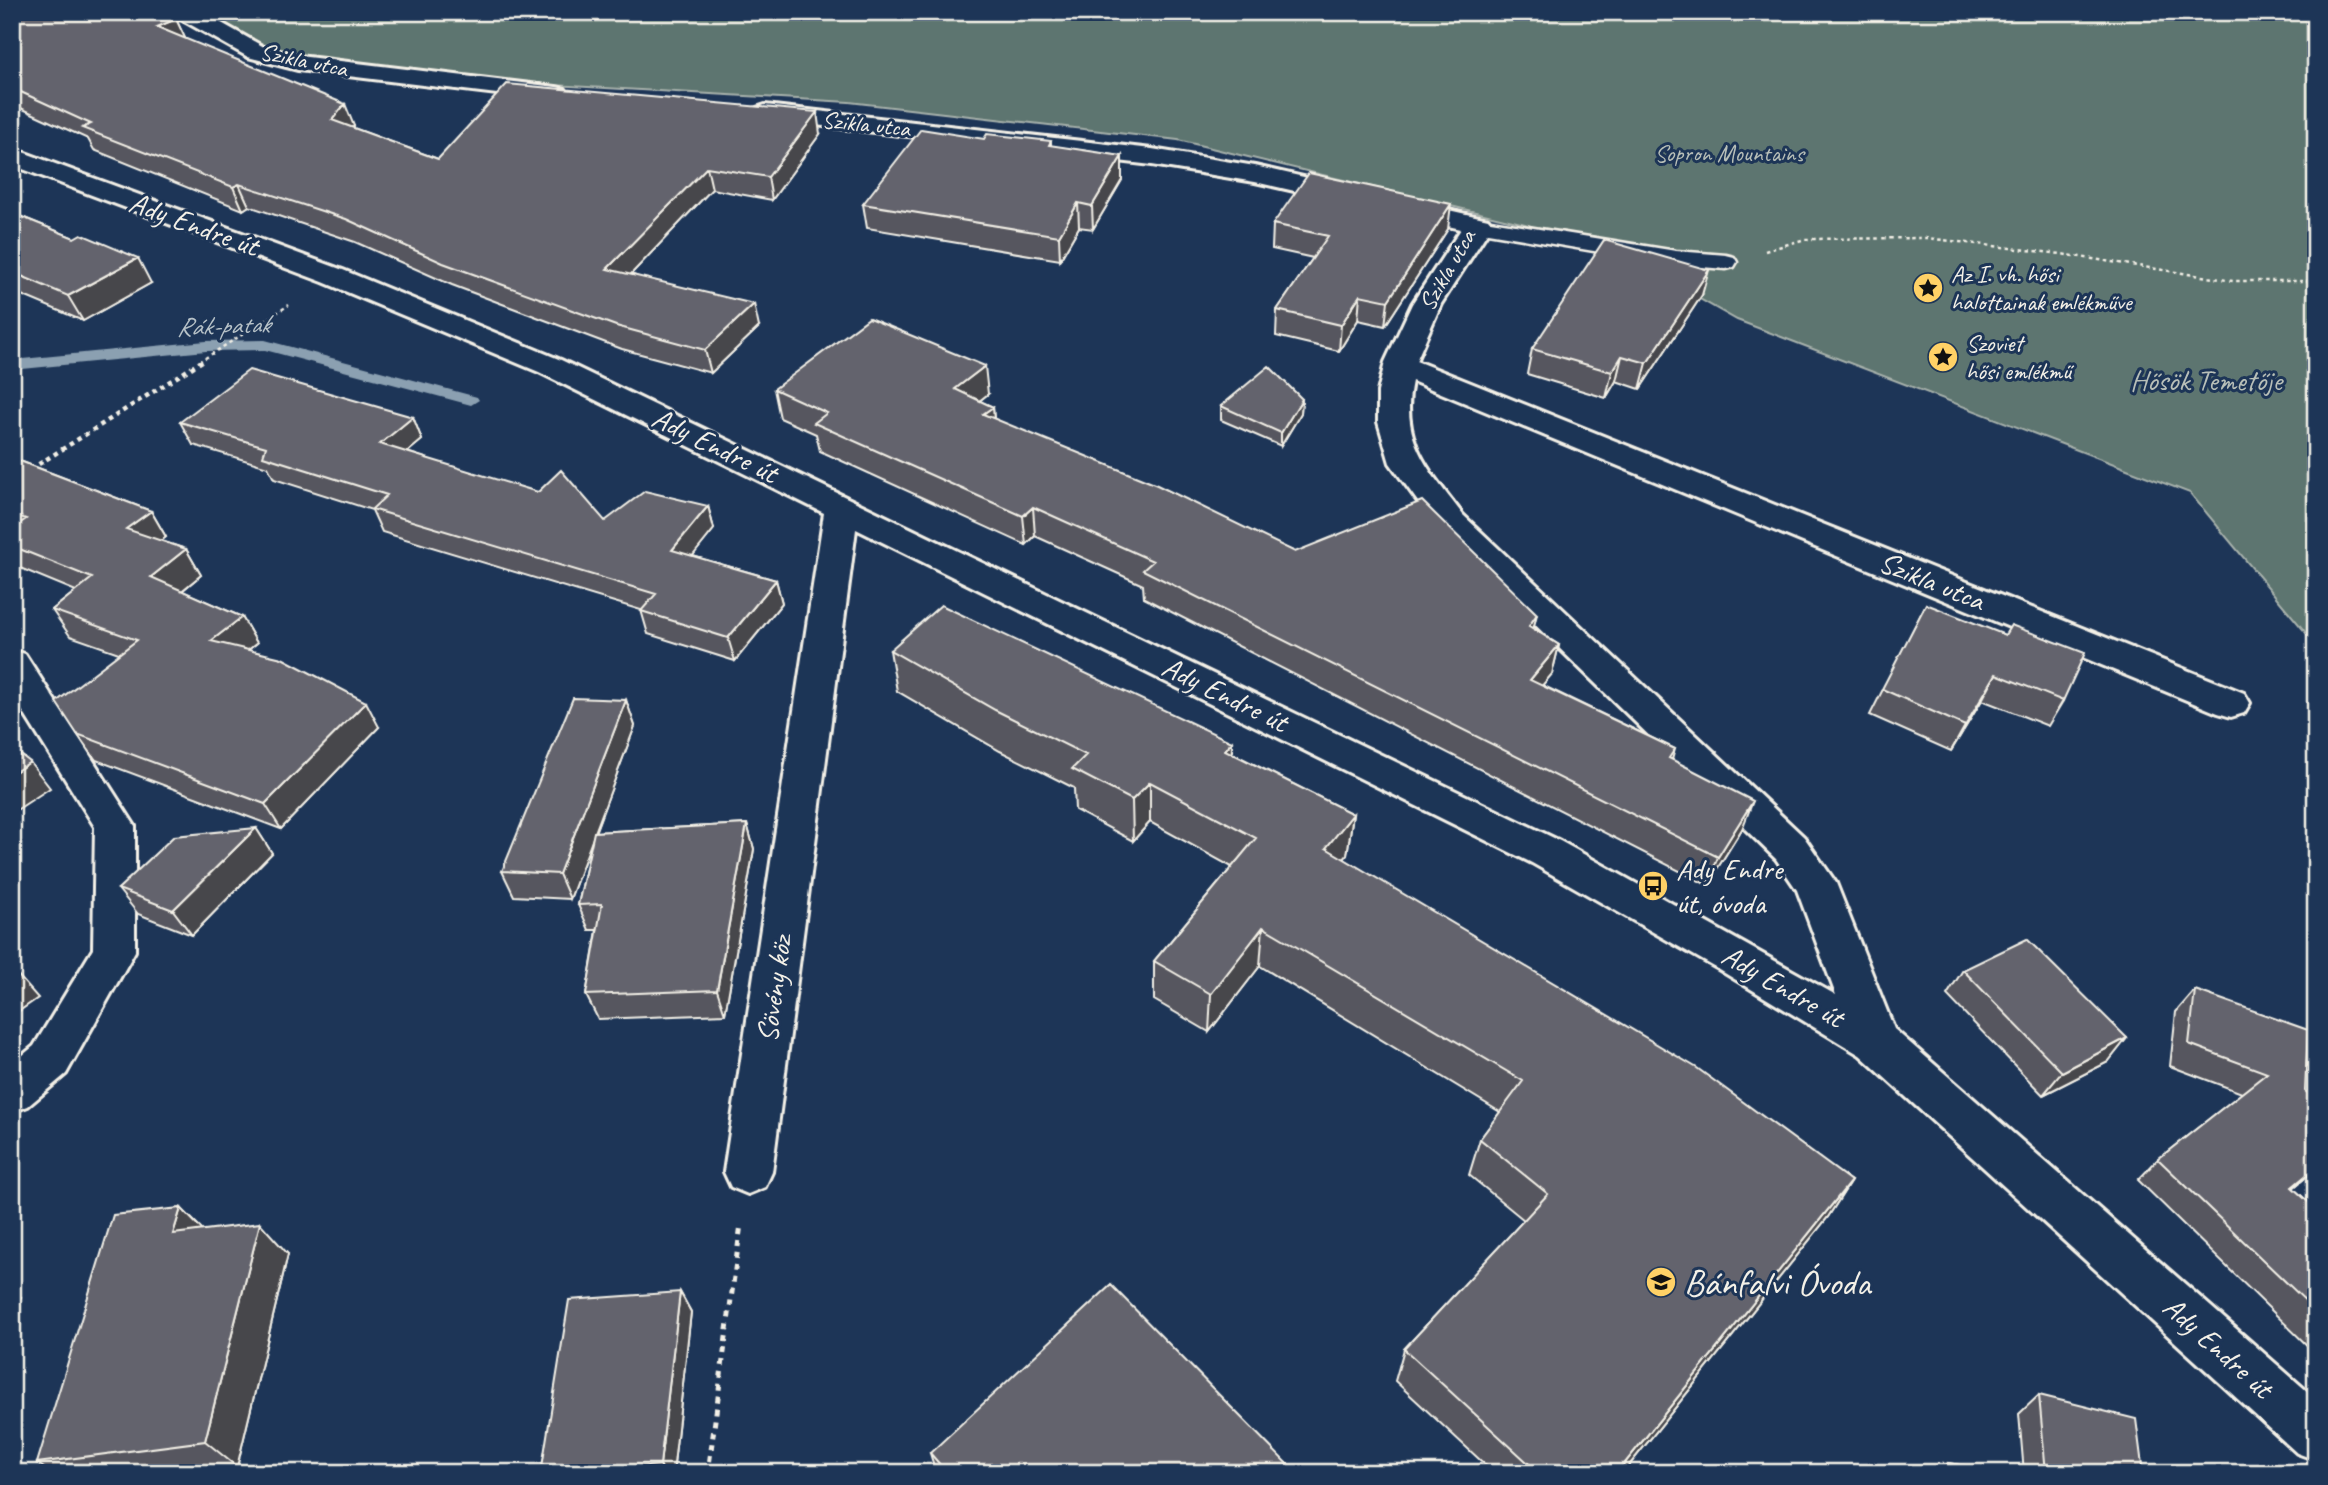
<svg xmlns="http://www.w3.org/2000/svg" width="2328" height="1485" viewBox="0 0 2328 1485" font-family="Caveat,sans-serif">
	<style>
		.green { fill: #5d746f; stroke: #a8b2ac; stroke-width: 2 }
		.lines { fill: none; stroke-linecap: round; stroke-linejoin: round }
		.stream { fill: #8ba0b1; fill-rule: evenodd }
		.lane-casing { stroke: #f4f1e8; stroke-width: 5 }
		.street-casing { stroke: #f4f1e8; stroke-width: 6 }
		.path-far2 { stroke: #f4f1e8; stroke-width: 2.5; stroke-dasharray: 3.5 3.5; stroke-linecap: butt }
		.path-far1 { stroke: #f4f1e8; stroke-width: 4.5; stroke-dasharray: 4.5 4.5; stroke-linecap: butt }
		.path { stroke: #f4f1e8; stroke-width: 5; stroke-dasharray: 6 6; stroke-linecap: butt }
		.lane { fill: #1d3557; fill-rule: evenodd }
		.street { fill: #1d3557; fill-rule: evenodd }
		.wall { fill: #56565e; stroke: #f4f1e8; stroke-width: 2 }
		.shaded-wall { fill: #46464c; stroke: #f4f1e8; stroke-width: 2 }
		.building { fill: #64646d; stroke: #f4f1e8; stroke-width: 2 }
		.labels { text-anchor: middle; stroke-width: 6; stroke-linejoin: round; paint-order: stroke }
		.far-street-label { font-size: 24px; fill: #f4f1e8; stroke: #1d3557 }
		.far-park-label { font-size: 24px; fill: #b8bfb8; stroke: #1d3557 }
		.far-poi-label { font-size: 24px; fill: #f4f1e8; stroke: #1d3557; text-anchor: start }
		.far-water-label { font-size: 26px; font-style: italic; fill: #b7c2c8; stroke: #1d3557 }
		.street-label { font-size: 30px; fill: #f4f1e8; stroke: #1d3557 }
		.park-label { font-size: 30px; fill: #b8bfb8; stroke: #1d3557 }
		.poi-label { font-size: 30px; fill: #f4f1e8; stroke: #1d3557; text-anchor: start }
		.near-poi-label { font-size: 37px; fill: #f4f1e8; stroke: #1d3557; text-anchor: start }
	</style>
	<rect width="100%" height="100%" fill="#1d3557"/>
	<filter id="ink" filterUnits="userSpaceOnUse"><feTurbulence type="fractalNoise" baseFrequency=".0143" numOctaves="2"/><feDisplacementMap in="SourceGraphic" scale="14" xChannelSelector="R" yChannelSelector="G"/><feConvolveMatrix kernelMatrix="1 2 1 2 8 2 1 2 1" color-interpolation-filters="sRGB"/></filter>
	<g filter="url(#ink)">
		<!-- green -->
		<path class="green" d="M165,12H2316V645L2190,493L1737,320L1636,263L1525,224L1178,140L849,102L326,72L260,58Z"/>
		<g class="lines">
			<!-- stream -->
			<path class="stream" d="M265,340L477,397L479,400L471,405L265,350L206,351L12,370V360L206,341Z"/>
			<!-- lane casing -->
			<g class="lane-casing">
				<path id="lane" d="M1478,219L1676,251L1726,255L1734,257L1737,262L1734,267L1726,269L1676,265L1470,230L1467,225L1470,220Z"/>
			</g>
			<!-- street casing -->
			<g class="street-casing">
				<path id="street" d="M174,12H202L264,47L299,56L556,87L565,89L568,94L565,99L556,101L298,70L248,57L177,17Z
					M765,105L1152,149L1255,166L1488,219L1492,225L1441,304L1416,361L2244,693L2250,703L2244,713L2231,717L2218,713L1412,381C1399,442 1430,471 1463,515L1804,837L1836,883L1894,1029L2316,1399V1460L2297,1453L1860,1055L1718,969L1532,863L856,529L772,1172L765,1187L748,1194L731,1187L724,1172L824,513L539,372L323,282L12,165V148L343,270L561,360L1560,841L1836,995L1797,890L1776,859L1439,531L1390,463L1378,422V392L1385,362L1412,304L1461,229L1255,182L1152,165L756,118L752,113L756,108Z
					M12,650L25,654L135,826V951L66,1074L28,1106L12,1112V1064L34,1046L93,949L95,827L12,694Z"/>
			</g>
			<!-- path-far2 -->
			<path class="path-far2" d="M1765,251L1805,239L1926,238L2061,254L2233,281H2316
				M199,362L289,305"/>
			<!-- path-far1 -->
			<path class="path-far1" d="M31,469L202,361"/>
			<!-- path -->
			<path class="path" d="M708,1473L741,1224"/>
			<!-- lane -->
			<use href="#lane" class="lane"/>
			<!-- street -->
			<use href="#street" class="street"/>
		</g>
		<!-- wall -->
		<path class="wall" d="M12,13L19,15L176,19L185,39L354,126L353,128L438,159L820,134L772,200L712,189L631,274L759,327L711,373L622,349L452,285L355,242L249,206L243,210L94,150L88,139L12,104Z
			M984,139L1051,141V146L1122,156V180L1093,229L1079,227L1060,260L867,228L863,204Z
			M12,213L74,238L151,283L83,321L12,291Z
			M1273,224L1448,229L1385,326L1358,320L1339,351L1276,336L1277,310L1313,258L1272,249Z
			M1702,295L1640,389L1616,381L1606,398L1527,374L1532,349Z
			M774,389L988,394L979,401L993,407L994,419L1295,552L1533,629L1559,645L1552,674L1542,685L1675,749L1672,760L1742,829L1707,885L1144,598L1143,585L1035,536L1026,545L820,451L816,434L780,418Z
			M1302,399L1301,413L1281,446L1221,420V406Z
			M413,417L422,440L407,452L605,521L708,506L714,529L692,556L776,580L782,603L735,661L648,634L641,610L382,532L372,510L274,479L268,467L193,445L180,422Z
			M12,458L151,511L166,537L161,541L186,549L201,575L182,591L242,617L257,643L248,650L379,727L281,829L96,760L77,734L119,653L70,636L52,610L76,591L15,566L12,562Z
			M1926,604L2063,701L2048,726L1982,700L1951,751L1870,715Z
			M890,650L1232,742V753L1353,814L1347,855L1344,859L1851,1181L1828,1217L1623,1473H1494L1395,1381L1404,1349L1524,1220L1469,1175L1480,1139L1500,1112L1260,966L1209,1032L1154,1000V961L1232,867L1150,822L1133,841L1075,810L1074,788L1000,751L897,691Z
			M626,700L635,726L595,832L747,824L754,849L725,1014L598,1019L586,995L597,930H589L578,905L592,841L570,899L514,896L502,871Z
			M256,828L272,853L192,935L138,914L118,889Z
			M1963,970L2127,1038L2108,1062L2043,1095L1947,995Z
			M2195,990L2305,1091L2316,1099V1169L2293,1188L2316,1209V1354L2138,1180L2158,1159L2242,1093L2170,1066L2176,1012Z
			M181,1208L203,1230L288,1254L237,1467L196,1473H51L37,1463Z
			M680,1292L691,1312L673,1473H541Z
			M2039,1395L2143,1473H2024L2019,1414Z
			M930,1453L1296,1473H936Z
			M1948,1463L2008,1473H1938Z"/>
		<!-- shaded-wall -->
		<path class="shaded-wall" d="M176,19L186,40L157,27Z
			M345,104L354,126L341,142L332,120Z
			M817,112L820,134L772,200L768,177Z
			M1122,156V180L1093,229L1092,206Z
			M707,167L712,189L614,292L607,269Z
			M239,184L249,206L243,210L233,187Z
			M1078,203L1079,227L1060,260L1059,236Z
			M1451,204L1448,229L1385,326L1388,301Z
			M138,258L151,283L83,321L68,296Z
			M1709,270L1702,295L1640,389L1647,363Z
			M1360,295L1358,320L1339,351L1341,325Z
			M754,304L759,327L711,373L705,350Z
			M1622,356L1616,381L1606,398L1612,372Z
			M985,366L988,394L958,418L955,389Z
			M1302,399L1301,413L1281,446V433Z
			M993,407L995,435L983,414Z
			M413,417L422,440L390,467L380,444Z
			M708,506L714,529L679,573L672,550Z
			M1033,507L1035,536L1026,545L1023,516Z
			M151,511L166,537L142,555L126,529Z
			M186,549L201,575L167,603L151,577Z
			M776,580L782,603L735,661L728,638Z
			M1537,614L1530,642L1529,626Z
			M242,617L257,643L227,667L211,641Z
			M1559,645L1552,674L1523,708L1530,680Z
			M1996,674L1982,700L1951,751L1965,726Z
			M626,700L635,726L570,899L559,874Z
			M366,702L379,727L281,829L265,804Z
			M1232,742L1231,783L1225,750Z
			M30,762L50,788L12,813V774Z
			M1150,782V822L1133,841L1132,800Z
			M1753,801L1742,829L1707,885L1718,857Z
			M1353,814L1347,855L1321,888L1326,848Z
			M747,824L754,849L725,1014L717,990Z
			M256,828L272,853L192,935L173,910Z
			M1263,927L1260,966L1209,1032L1211,994Z
			M16,973L38,998L12,1016V976Z
			M2127,1038L2108,1062L2043,1095L2062,1072Z
			M2316,1167V1169L2269,1208L2292,1187Z
			M1851,1181L1828,1217L1623,1473H1617Z
			M181,1208L211,1239L173,1234Z
			M260,1223L288,1254L237,1467L205,1441Z
			M12,1290L21,1297L12,1313Z
			M680,1292L691,1312L673,1473H665L660,1465Z"/>
		<!-- building -->
		<path class="building" d="M25,12H160L176,19L157,27L345,104L332,120L438,159L507,84L817,112L768,177L707,167L607,269L754,304L705,350L616,326L443,263L346,219L239,184L233,187L82,128L91,124L12,88V13L19,15Z
			M921,129L984,139L987,134L1051,141L1049,145L1122,156L1092,206L1078,203L1059,236L863,204Z
			M1309,173L1451,204L1388,301L1360,295L1341,325L1277,310L1328,236L1273,224Z
			M12,213L74,238L81,234L138,258L68,296L12,272Z
			M1604,240L1709,270L1647,363L1622,356L1612,372L1532,349Z
			M869,318L985,366L955,389L993,407L983,414L1157,485L1295,552L1422,501L1537,614L1529,626L1559,645L1530,680L1675,749L1669,758L1753,801L1718,857L1143,570L1153,561L1033,507L1023,516L814,423L827,413L774,389Z
			M1269,366L1302,399L1281,433L1221,406Z
			M249,370L413,417L380,444L538,492L561,470L605,521L645,491L708,506L672,550L776,580L728,638L641,611L656,594L372,509L387,495L263,456L266,447L180,422Z
			M12,458L151,511L126,529L186,549L151,577L242,617L211,641L282,658L366,702L265,804L77,734L56,702L137,640L52,610L92,578L12,546V529L26,519L12,514Z
			M1926,604L2005,635L2011,625L2085,653L2063,701L1996,674L1965,726L1882,689Z
			M941,605L1232,742L1225,750L1353,814L1326,848L1697,1068L1851,1181L1617,1473H1539L1404,1349L1548,1194L1480,1139L1523,1081L1263,927L1211,994L1154,961L1256,838L1150,782L1132,800L1072,769L1086,755L995,710L890,650Z
			M573,698L626,700L559,874L502,871Z
			M12,748L30,762L12,774Z
			M747,824L717,990L586,995L602,904L578,905L594,832Z
			M256,828L173,910L118,889L174,836Z
			M2027,939L2127,1038L2062,1072L1963,970Z
			M2195,990L2308,1030L2305,1091L2316,1099V1167L2292,1187L2316,1209V1311L2158,1159L2267,1073L2189,1044Z
			M181,1208L173,1234L260,1223L205,1441L37,1463L113,1215Z
			M1111,1285L1296,1473H947L930,1453Z
			M680,1292L660,1465L570,1473H541L569,1300Z
			M2039,1395L2136,1419L2143,1473H2046Z
			M1948,1463L2008,1473H1949Z"/>
	</g>
	<!-- icons -->
	<defs>
		<g id="sight-disc" transform="scale(1.575)"><circle r="9.5" fill="#ffd166" stroke="#1d3557"/><path d="M0-6L1.8-2.2L6-1.7L2.9 1.2L3.7 5.4L0 3.3L-3.7 5.4L-2.9 1.2L-6-1.7L-1.8-2.2Z" fill="#111"/></g>
		<g id="bus-disc" transform="scale(1.575)"><circle r="9.5" fill="#ffd166" stroke="#1d3557"/><path d="M-5-6H5V4H4V6H2V4H-2V6H-4V4H-5ZM-3.5-4V0h7V-4ZM-3.5 1.2v1.5H-2V1.2ZM2 1.2v1.5H3.5V1.2Z" fill="#111"/></g>
		<g id="school-disc" transform="scale(1.575)"><circle r="9.5" fill="#ffd166" stroke="#1d3557"/><path d="M0-5L7-2L0 1L-7-2ZM-4 1L0 2.5L4 1V4Q0 6-4 4Z" fill="#111"/></g>
	</defs>
	<g fill-rule="evenodd">
		<use href="#sight-disc" x="1928" y="288"/>
		<use href="#sight-disc" x="1943" y="357"/>
		<use href="#bus-disc" x="1653" y="886"/>
		<use href="#school-disc" x="1661" y="1282"/>
	</g>
	<g class="labels">
		<!-- far-street labels -->
		<g class="far-street-label">
			<text transform="translate(304 60) rotate(12)" y="8">Szikla utca</text>
			<text transform="translate(866 124) rotate(6)" y="8">Szikla utca</text>
			<text transform="translate(1447 270) rotate(-60)" y="8">Szikla utca</text>
		</g>
		<!-- far-park labels -->
		<g class="far-park-label">
			<text x="1729" y="161">Sopron Mountains</text>
		</g>
		<!-- far-poi labels -->
		<g class="far-poi-label">
			<text x="1951" y="282">Az I. vh. hősi<tspan x="1951" dy="28">halottainak emlékműve</tspan></text>
			<text x="1966" y="351">Szoviet<tspan x="1966" dy="28">hősi emlékmű</tspan></text>
		</g>
		<!-- far-water labels -->
		<g class="far-water-label">
			<text transform="translate(223 325) rotate(-2)" y="9">Rák-patak</text>
		</g>
		<!-- street labels -->
		<g class="street-label">
			<text transform="translate(194 224) rotate(20)" y="10">Ady Endre út</text>
			<text transform="translate(715 445) rotate(26)" y="10">Ady Endre út</text>
			<text transform="translate(1932 581) rotate(22)" y="10">Szikla utca</text>
			<text transform="translate(1225 694) rotate(26)" y="10">Ady Endre út</text>
			<text transform="translate(1783 986) rotate(30)" y="10">Ady Endre út</text>
			<text transform="translate(774 989) rotate(-82)" y="10">Sövény köz</text>
			<text transform="translate(2218 1347) rotate(42)" y="10">Ady Endre út</text>
		</g>
		<!-- park labels -->
		<g class="park-label">
			<text x="2206" y="390">Hősök Temetője</text>
		</g>
		<!-- poi labels -->
		<g class="poi-label">
			<text x="1676" y="879">Ady Endre<tspan x="1676" dy="34">út, óvoda</tspan></text>
		</g>
		<!-- near-poi labels -->
		<g class="near-poi-label">
			<text x="1684" y="1295">Bánfalvi Óvoda</text>
		</g>
	</g>
	<!-- margin -->
	<rect width="2328" height="1485" fill="none" stroke="#1d3557" stroke-width="42"/>
	<rect x="21" y="21" width="2286" height="1443" fill="none" stroke="#f4f1e8" stroke-width="2.5" filter="url(#ink)"/>
</svg>
